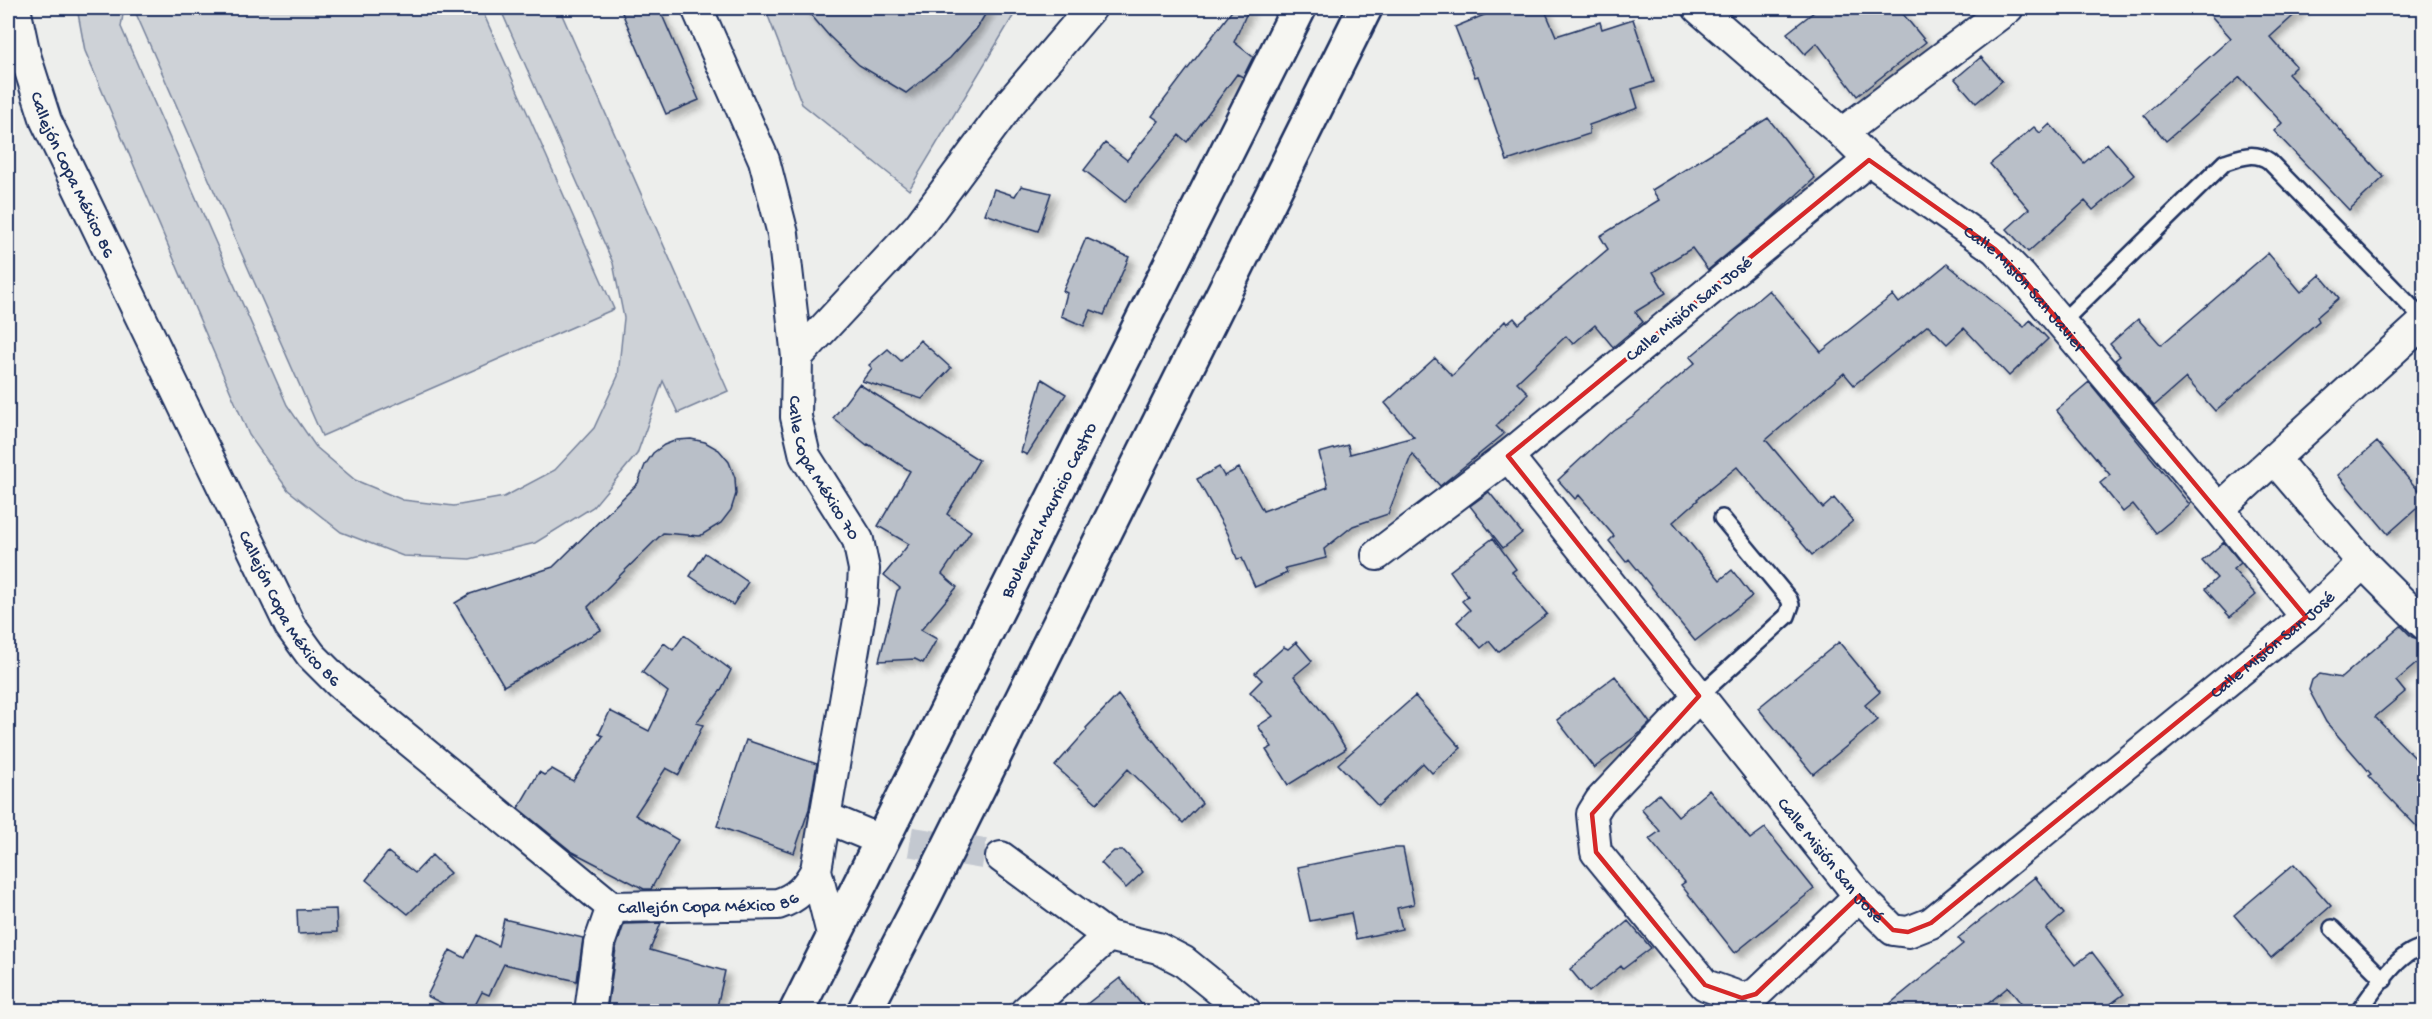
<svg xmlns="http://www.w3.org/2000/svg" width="2432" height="1019" viewBox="0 0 2432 1019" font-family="'Gochi Hand',sans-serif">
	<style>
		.green { fill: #ced2d7; stroke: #74809a; stroke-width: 1.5 }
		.building { fill: #b9bfc8; stroke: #1b2f5e; stroke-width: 1.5; filter: url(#shadow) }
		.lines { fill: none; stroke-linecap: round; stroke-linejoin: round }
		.minor-tunnel { stroke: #c3c8d0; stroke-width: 30; stroke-dasharray: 30 15; stroke-linecap: butt }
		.service-casing { stroke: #1b2f5e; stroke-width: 20 }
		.minor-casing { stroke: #1b2f5e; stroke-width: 34 }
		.primary-casing { stroke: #1b2f5e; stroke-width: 38 }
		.service { stroke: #f6f6f2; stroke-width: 15 }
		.minor { stroke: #f6f6f2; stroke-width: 30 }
		.primary { stroke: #f6f6f2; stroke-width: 33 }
		.marked { fill: none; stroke: #d62828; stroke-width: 4.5; stroke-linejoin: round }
		.labels { text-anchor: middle; stroke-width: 5; stroke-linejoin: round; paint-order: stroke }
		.street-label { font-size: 18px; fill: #1b2f5e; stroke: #f6f6f2 }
	</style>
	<defs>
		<filter id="shadow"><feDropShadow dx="5.5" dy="5.5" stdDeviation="3" flood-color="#0004"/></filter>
	</defs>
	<rect width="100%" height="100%" fill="#edeeec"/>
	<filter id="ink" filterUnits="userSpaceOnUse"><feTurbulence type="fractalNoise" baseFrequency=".0167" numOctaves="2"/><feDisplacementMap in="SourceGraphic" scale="12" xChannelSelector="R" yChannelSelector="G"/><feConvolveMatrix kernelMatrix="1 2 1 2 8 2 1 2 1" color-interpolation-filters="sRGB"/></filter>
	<g filter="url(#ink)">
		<!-- green -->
		<path class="green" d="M77,8H124L121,27L287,405L316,447L355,480L403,500L454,506L504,497L555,470L594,428L618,376L624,318L613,263L500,8H559L728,391L678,413L663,381L637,454L593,507L535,543L470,559L403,556L341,532L288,490L249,435L85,51Z
			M137,8H481L614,309L322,436L134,9Z
			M765,8H1018L909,190L802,104Z"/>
		<!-- building -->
		<path class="building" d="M620,8H659L699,100L666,114Z
			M805,8H989L977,28L950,58L906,93L859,65L829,36Z
			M1234,8H1249L1234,42L1253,57L1243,77L1237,74L1187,142L1179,135L1125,202L1084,170L1105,143L1127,160L1159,121L1152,116Z
			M1501,8H1544L1556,36L1600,22L1602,29L1633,19L1654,82L1632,89L1638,108L1589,125V134L1507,161L1478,76L1475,77L1455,27Z
			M1819,8H1898L1926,42L1857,96L1817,43L1805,54L1787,33Z
			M2204,8H2302L2270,37L2296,66L2288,74L2384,177L2349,210L2274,131L2282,123L2240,77L2166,141L2144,115L2231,38Z
			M1981,57L2002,81L1976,103L1955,79Z
			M1768,118L1815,178L1770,219L1708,270L1692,248L1653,272L1666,293L1635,312L1643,322L1613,347L1595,325L1573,344L1566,336L1517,382L1528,393L1496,426L1504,434L1440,486L1412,454L1388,514L1353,526L1324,549L1326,558L1285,568L1287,573L1255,587L1242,558L1237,559L1228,534L1197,479L1219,467L1224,476L1239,468L1263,511L1328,487L1319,453L1348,445L1350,454L1414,437L1385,403L1435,358L1452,376L1505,321L1507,324L1514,318L1519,324L1608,249L1600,236L1659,200L1652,190Z
			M2050,124L2084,163L2107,143L2134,175L2093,210L2085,201L2028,252L2007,229L2029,209L1990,164L2034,127L2040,133Z
			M1021,186L1051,193L1038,231L985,214L994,189L1015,196Z
			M1086,238L1129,257L1104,315L1091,310L1084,326L1061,316L1067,293L1063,291Z
			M2268,253L2301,292L2320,275L2339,298L2317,317L2319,321L2215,411L2186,378L2154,406L2115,360L2120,356L2110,344L2138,319L2161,345Z
			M1947,264L2024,327L2030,320L2048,339L2009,376L1964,328L1947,344L1928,325L1854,385L1844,373L1766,440L1823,508L1834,498L1853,521L1812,555L1737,467L1697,499L1698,500L1673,522L1720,580L1732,570L1752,596L1695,641L1629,559L1626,562L1609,541L1614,536L1579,495L1575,499L1558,480L1612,430L1633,416L1695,363L1690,357L1769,290L1821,352L1893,295L1899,303Z
			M920,340L951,368L922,399L862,381L872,368L869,365L888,349L901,361Z
			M1042,379L1066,394L1027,455L1021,452Z
			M2089,382L2190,505L2156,533L2133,504L2123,512L2100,483L2110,475L2056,410Z
			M859,384L979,460L947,514L971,531L942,574L957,587L921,630L937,639L923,663L915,659L879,661L897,591L900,588L884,575L909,544L878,526L910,471L868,444L867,445L833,418Z
			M691,439L705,442L719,450L729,462L735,478L736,494L731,510L721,523L700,536L663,533L588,607L601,630L504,686L455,603L470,594L553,567L638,483L645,465L653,453L664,445L677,440Z
			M2377,442L2424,497V502L2388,534L2338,475Z
			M1489,492L1522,533L1503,548L1470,506Z
			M1493,538L1516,569L1512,572L1547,614L1498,652L1489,641L1481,648L1457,622L1470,610L1462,601L1468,596L1450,571Z
			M2224,542L2241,563L2233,569L2256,595L2230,617L2205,589L2217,578L2202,561Z
			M705,553L748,582L733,605L690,576Z
			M2401,626L2412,637L2424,641V657L2396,681L2405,692L2375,717L2424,767V834L2368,776L2371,774L2326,722L2309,690L2312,680L2320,674L2341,678Z
			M684,635L731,670L721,690L696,723L703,725L679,775L666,768L635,815L678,840L651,889H644L571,851L518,808L539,772L544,775L552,769L573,781L603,736L599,734L610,711L649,731L668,692L642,672L664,643L673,650Z
			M1296,642L1312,661L1294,676L1329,721L1346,749L1288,785L1266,750L1272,747L1258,726L1273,716L1250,692L1262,680L1255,673L1284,647L1288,649Z
			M1839,642L1880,692L1865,705L1878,720L1813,774L1758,708Z
			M1615,676L1650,723L1641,732L1594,768L1557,720Z
			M1118,695L1202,803L1183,823L1128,769L1097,803L1055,766L1087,730L1086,728Z
			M1415,696L1461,748L1432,773L1423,763L1378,806L1338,764Z
			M746,740L817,764L809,809L794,853L717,826Z
			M1709,790L1750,839L1765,828L1814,889L1735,953L1681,885L1685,882L1649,839L1660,831L1641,809L1659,794L1678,816Z
			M1392,848H1403L1414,904L1397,908L1402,929L1356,939L1351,913L1310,921L1298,867Z
			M1114,851H1124L1143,872L1126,888L1101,863Z
			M388,852L415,873L432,855L450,873L408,914L366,880Z
			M2294,864L2331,906L2271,958L2234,915Z
			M2035,877L2064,914L2046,929L2075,965L2092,952L2124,994L2101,1011H2027L2008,987L1979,1011H1881L1963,944L1958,938Z
			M336,909L337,932L298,934L297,910Z
			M504,919L583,938L577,981L504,964L489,995L482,992L472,1011H458L427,996L450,950L465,958L477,935L498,946Z
			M1628,921L1651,948L1623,969L1621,966L1589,992L1570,969Z
			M661,923L650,950L725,971L716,1011H607L616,948L624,924Z
			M1120,978L1147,1011H1078Z"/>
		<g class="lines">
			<!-- minor-tunnel -->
			<path class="minor-tunnel" d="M866,834L1001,857"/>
			<!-- service casing -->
			<g class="service-casing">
				<path id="service" d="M2061,323L2225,162C2241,157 2254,151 2269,161L2424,320
					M1699,696L1787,616L1791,605L1789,599L1722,518
					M2332,928L2384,980
					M2358,1012C2373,993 2400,948 2424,948"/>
			</g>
			<!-- minor casing -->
			<g class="minor-casing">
				<g id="minor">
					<path id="s1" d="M15,8L25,55L46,121L290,626L311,655L339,683L612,907L778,904C797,898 807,887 816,870"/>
					<path id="s2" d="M697,8L764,160L783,234L797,357L796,417L805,456L858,540L864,569L862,602L816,870L833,938"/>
					<path id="s3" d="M1698,8L1842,133L1869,160L1995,249L2022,277L2219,509L2306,617"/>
					<path d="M1842,133L2008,8"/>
					<path id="s4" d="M1869,160L1508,456L1859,896L1893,930L1908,932L1931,923L2306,617L2363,563"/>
					<path d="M797,357L919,226L1011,102L1091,8"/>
					<path d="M2274,459L2363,563L2424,624"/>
					<path d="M2219,509L2424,322"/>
					<path d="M1377,555L1508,456"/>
					<path d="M1699,696L1600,801L1592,814L1596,852L1705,985L1742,998L1756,994L1859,896"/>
					<path d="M825,817L866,834"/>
					<path d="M1001,857L1108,936L1158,948L1183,961L1246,1012"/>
					<path d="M590,1012L599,944L612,907"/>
					<path d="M1025,1012L1108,936"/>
				</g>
			</g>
			<!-- primary casing -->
			<g class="primary-casing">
				<g id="primary">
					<path id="s5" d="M796,1012L1299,8"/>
					<path d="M864,1012L925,895L1365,8"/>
				</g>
			</g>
			<!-- service -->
			<use href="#service" class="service"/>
			<!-- minor -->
			<use href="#minor" class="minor"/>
			<!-- primary -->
			<use href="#primary" class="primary"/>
		</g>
	</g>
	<!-- marked area -->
	<path class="marked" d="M1869,160L1995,249L2022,277L2306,617L1931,923L1908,932L1893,930L1859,896L1756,994L1742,998L1705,985L1596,852L1592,814L1699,696L1508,456Z"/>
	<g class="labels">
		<!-- street labels -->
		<g class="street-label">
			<text dy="6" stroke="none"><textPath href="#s1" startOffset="177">Callejón Copa México 86</textPath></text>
			<text dy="6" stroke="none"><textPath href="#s3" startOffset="432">Calle Misión San Javier</textPath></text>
			<text transform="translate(1688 308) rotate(-39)" y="6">Calle Misión San José</text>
			<text dy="6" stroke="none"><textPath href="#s2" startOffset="484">Calle Copa México 70</textPath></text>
			<text dy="6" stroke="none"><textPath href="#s5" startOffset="562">Boulevard Mauricio Castro</textPath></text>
			<text dy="6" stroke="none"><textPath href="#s1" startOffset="663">Callejón Copa México 86</textPath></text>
			<text dy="6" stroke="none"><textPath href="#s4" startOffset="1558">Calle Misión San José</textPath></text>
			<text dy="6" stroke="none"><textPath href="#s4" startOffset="984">Calle Misión San José</textPath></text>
			<text dy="6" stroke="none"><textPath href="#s1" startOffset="1203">Callejón Copa México 86</textPath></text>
		</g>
	</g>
	<!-- margin -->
	<rect width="2432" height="1019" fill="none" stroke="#f6f6f2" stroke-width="30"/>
	<rect x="15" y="15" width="2402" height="989" fill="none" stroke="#1b2f5e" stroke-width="2" filter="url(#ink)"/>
</svg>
